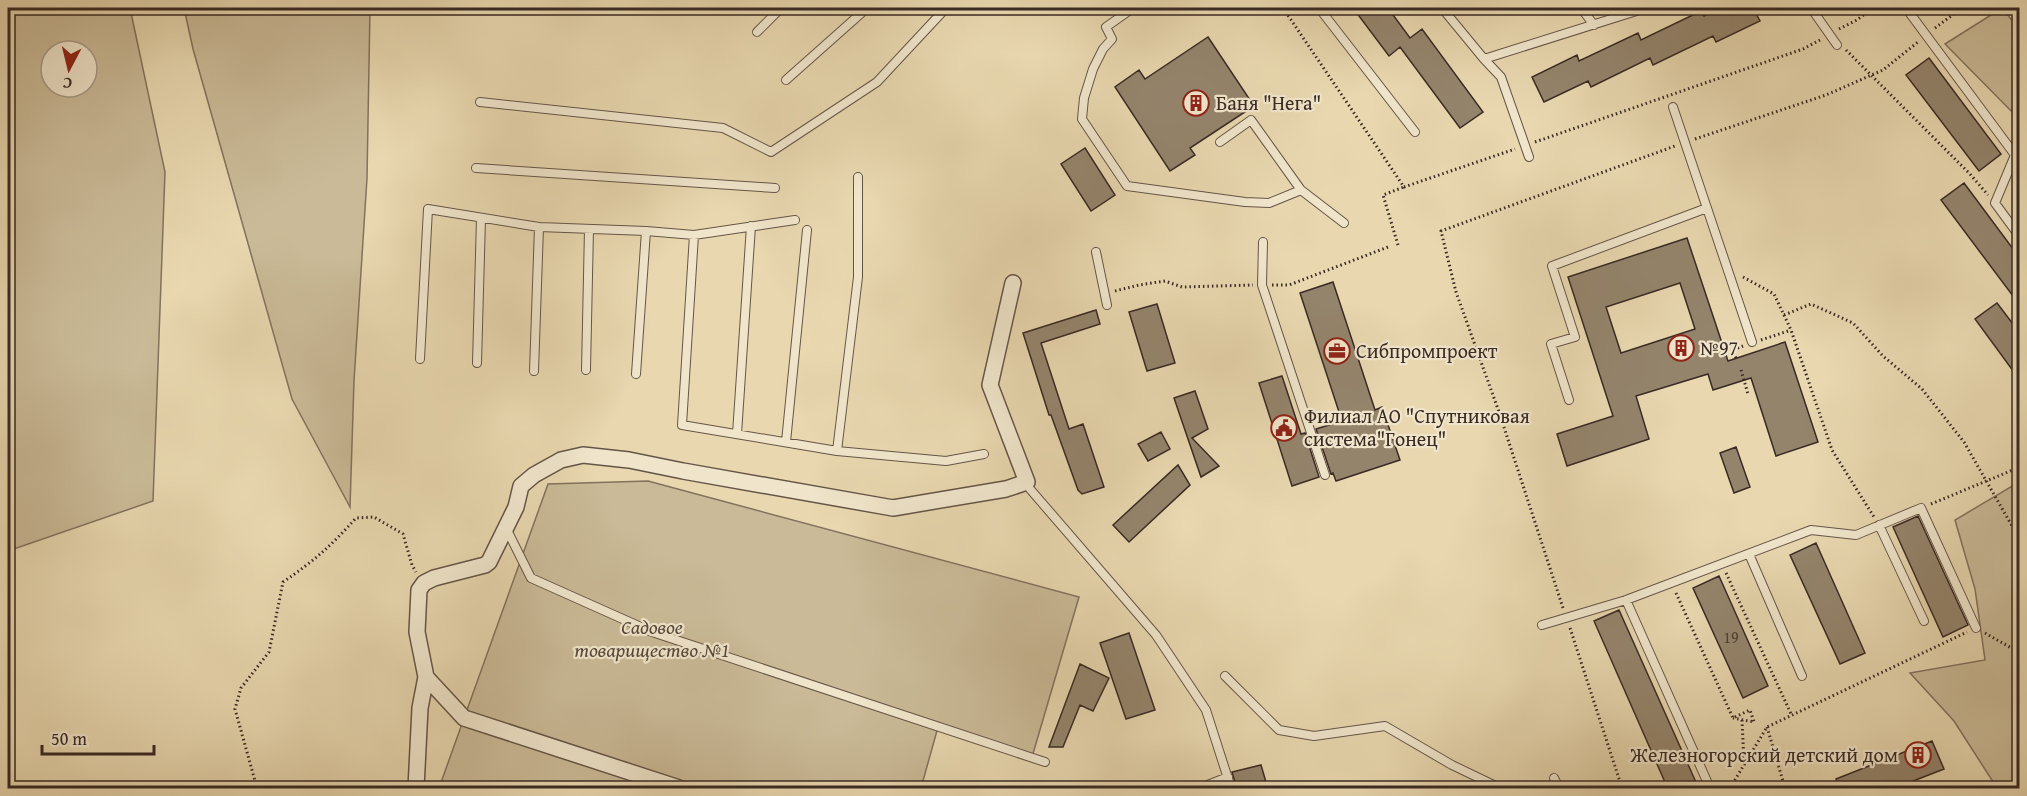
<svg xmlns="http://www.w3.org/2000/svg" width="2027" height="796" viewBox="0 0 2027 796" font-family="'Gentium Book Plus',serif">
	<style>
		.green { fill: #caba97; stroke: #82725e; stroke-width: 1.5; fill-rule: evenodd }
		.building { fill: #94846c; stroke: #392a24; stroke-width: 1.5; fill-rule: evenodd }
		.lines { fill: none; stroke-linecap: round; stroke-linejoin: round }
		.lane-casing { stroke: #655547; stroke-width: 10 }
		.street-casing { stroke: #655547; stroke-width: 18 }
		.path { stroke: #392a24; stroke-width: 3; stroke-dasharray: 1.5 3; stroke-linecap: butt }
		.lane { stroke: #f0e5cb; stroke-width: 8 }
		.street { stroke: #f0e5cb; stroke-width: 15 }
		.labels { text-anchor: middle; stroke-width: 4.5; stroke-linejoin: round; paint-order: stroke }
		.number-label { font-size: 16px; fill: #504036 }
		.poi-label { font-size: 20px; fill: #392a24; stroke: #f0e5cb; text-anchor: start }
		.park-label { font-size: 20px; font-style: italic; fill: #56473b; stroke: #f0e5cb }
	</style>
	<rect width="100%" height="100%" fill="#e8d7af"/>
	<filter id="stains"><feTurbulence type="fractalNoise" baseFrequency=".00333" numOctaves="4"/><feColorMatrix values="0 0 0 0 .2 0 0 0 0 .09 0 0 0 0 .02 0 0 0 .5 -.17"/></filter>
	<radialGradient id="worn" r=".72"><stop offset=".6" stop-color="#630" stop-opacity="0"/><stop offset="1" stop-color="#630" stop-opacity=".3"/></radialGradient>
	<!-- green -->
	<path class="green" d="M8,8H130L165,172L153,501L8,551ZM51,51H87V87H51Z
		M184,8H370L367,178L354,381L350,507L292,399L193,49Z
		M2002,8L2019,29V119L1945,44Z
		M648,481L1079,597L1032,757L938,727L921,788H439L548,484Z
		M2019,482V788H1997L1954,721L1910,673L1985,660L1975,589L1955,520Z"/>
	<!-- building -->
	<path class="building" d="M1353,8H1388L1410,38L1422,29L1483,112L1460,128L1400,47L1389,56Z
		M1723,8H1753L1760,21L1716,42L1713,36L1653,65L1650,58L1591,87L1588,81L1544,102L1532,77L1577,55L1579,61L1638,33L1641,40L1701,11L1704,16Z
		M1208,37L1254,106L1190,148L1195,155L1170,171L1115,87L1139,70L1145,79Z
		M1929,58L2001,154L1979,171L1906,75Z
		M1085,148L1115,195L1091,211L1061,164Z
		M1964,183L2019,257V304L1941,200Z
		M1687,238L1728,361L1785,342L1818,442L1776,456L1751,378L1713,390L1708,374L1636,396L1649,439L1567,466L1557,434L1613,416L1568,277ZM1680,283L1695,329L1621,353L1606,307Z
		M1333,282L1375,410L1382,407L1400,460L1336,481L1333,473L1331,474L1316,429L1342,421L1300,293Z
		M1997,303L2019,332V379L1975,319Z
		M1157,304L1175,363L1147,371L1129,312Z
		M1096,310L1100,324L1041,343L1069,429L1083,424L1104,487L1082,494L1078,490L1051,415H1049L1023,333Z
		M1282,376L1301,434L1305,433L1319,477L1292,486L1259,383Z
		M1195,391L1208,429L1192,438L1219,466L1201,477L1174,398Z
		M1161,432L1170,449L1148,461L1138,444Z
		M1736,447L1750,487L1734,493L1720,453Z
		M1178,465L1190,485L1129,542L1113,525Z
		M1918,516L1968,625L1943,637L1893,527Z
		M1816,543L1865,653L1840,664L1790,555Z
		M1719,576L1768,686L1743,698L1693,588Z
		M1619,610L1699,789H1668L1594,621Z
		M1129,633L1155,710L1126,719L1100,643Z
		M1080,664L1109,678L1093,711L1080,705L1063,747H1049Z
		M1932,741L1944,769L1908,783L1910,789H1840L1836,779Z
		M1261,765L1268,789H1237L1232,772Z"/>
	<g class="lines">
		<!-- lane casing -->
		<g class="lane-casing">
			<path id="lane" d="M1133,8L1106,27L1112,39L1103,49L1093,69L1084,98L1082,119L1127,186L1245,202L1269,203L1301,190
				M1319,8L1415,132
				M1442,8L1484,59
				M1581,8L1594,25
				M1811,8L1837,45
				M1906,8L2015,155L1995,203L2020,237
				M757,32L781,8
				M786,80L867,8
				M480,102L723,128L771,152L877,82L946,8
				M1673,107L1752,342
				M1220,142L1251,120L1301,190L1344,223
				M1529,157L1501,77L1484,59L1646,8
				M476,168L775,188
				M694,235L682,425L837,451L858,277V177
				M1263,242L1262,285L1325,475
				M1096,252L1107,305
				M420,359L428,209L539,227L646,231L694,235L795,220
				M477,363L481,218
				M586,370L589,229
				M534,371L539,227
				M636,374L646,231
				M1569,400L1551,344L1575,337L1552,266L1707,208
				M737,434L751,226
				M786,442L807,230
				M837,451L946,461L984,454
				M1027,482L1030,489L1156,635L1206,710L1231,788
				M1879,525L1924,621
				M506,528L531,578L652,632L1045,762
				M1749,554L1802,676
				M1626,600L1710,788
				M1542,625L1626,600L1811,530L1856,535L1921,508L1976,628
				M1225,676L1279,730L1314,736L1385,726L1452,765L1500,788
				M1554,778L1559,788
				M1200,788L1228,777"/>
		</g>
		<!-- street casing -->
		<g class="street-casing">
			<path id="street" d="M426,677L464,718L679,788
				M416,788L420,708L426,677L417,632L419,590L424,583L434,578L485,565L489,562L516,507L521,486L534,475L561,460L583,455L629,460L683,471L893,508L1006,489L1027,482L990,385L1013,283"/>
		</g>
		<!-- path -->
		<path class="path" d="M1283,8L1404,187L1515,149
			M1935,28L1962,8
			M1839,29L1857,20L1872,8
			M1846,50L1970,174L1988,195
			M1695,139L1826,95L1883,70L1918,42
			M1535,142L1803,49L1820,40
			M1398,245L1383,195L1404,187
			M1743,277L1774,294L1791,330L1832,450L1874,517
			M1272,285H1289L1388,247
			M1115,291L1139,285L1165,281L1182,287L1253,285
			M1784,315L1811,304L1853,323L1883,356L1922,389L1964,442L2020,540
			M1761,340L1791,330
			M1736,358L1733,350L1743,346
			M1741,370L1748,394
			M1931,504L2020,467
			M1726,573L1792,716
			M1676,593L1733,718L1750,710L1754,722L1733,718
			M1563,608L1499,412L1456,292L1441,231L1675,146
			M1570,628L1622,788
			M1985,633L2020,653
			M1742,720L1744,763
			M1767,727L1785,788
			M257,788L235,709L241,688L269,652L283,582C314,561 331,546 356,518L374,517L403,534L412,565L416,572
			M1730,788L1767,727L1967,632"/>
		<!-- lane -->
		<use href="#lane" class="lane"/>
		<!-- street -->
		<use href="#street" class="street"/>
	</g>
	<!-- icons -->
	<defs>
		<g id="building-ring" transform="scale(1.35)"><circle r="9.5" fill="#f0e5cb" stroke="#8f2418" stroke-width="1.5"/><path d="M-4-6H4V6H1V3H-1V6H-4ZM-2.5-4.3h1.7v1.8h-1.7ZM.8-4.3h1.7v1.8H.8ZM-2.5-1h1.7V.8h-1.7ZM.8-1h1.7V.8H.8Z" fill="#8f2418"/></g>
		<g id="office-ring" transform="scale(1.35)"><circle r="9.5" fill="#f0e5cb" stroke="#8f2418" stroke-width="1.5"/><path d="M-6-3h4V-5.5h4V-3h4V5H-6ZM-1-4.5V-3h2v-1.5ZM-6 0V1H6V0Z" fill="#8f2418"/></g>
		<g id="civic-ring" transform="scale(1.35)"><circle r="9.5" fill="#f0e5cb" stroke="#8f2418" stroke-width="1.5"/><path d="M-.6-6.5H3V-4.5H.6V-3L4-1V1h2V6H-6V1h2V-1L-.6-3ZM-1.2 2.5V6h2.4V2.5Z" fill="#8f2418"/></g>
	</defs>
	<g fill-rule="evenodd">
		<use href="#building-ring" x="1196" y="103"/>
		<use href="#building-ring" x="1681" y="348"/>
		<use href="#office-ring" x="1337" y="351"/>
		<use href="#civic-ring" x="1284" y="428"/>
		<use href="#building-ring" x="1918" y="755"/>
	</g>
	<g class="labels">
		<!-- number labels -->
		<g class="number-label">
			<text x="1731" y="643">19</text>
		</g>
		<!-- poi labels -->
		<g class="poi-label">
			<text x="1216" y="110">Баня "Нега"</text>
			<text x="1700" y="355">№97</text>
			<text x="1356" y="358">Сибпромпроект</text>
			<text x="1304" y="423">Филиал АО "Спутниковая<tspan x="1304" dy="23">система"Гонец"</tspan></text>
			<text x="1898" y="762" text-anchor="end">Железногорский детский дом</text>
		</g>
		<!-- park labels -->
		<g class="park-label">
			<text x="652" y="634">Садовое<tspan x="652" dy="23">товарищество №1</tspan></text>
		</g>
	</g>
	<!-- margin -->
	<rect width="2027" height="796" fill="none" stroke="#e8d7af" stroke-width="30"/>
	<rect x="9" y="9" width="2009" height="778" fill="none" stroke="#392a24" stroke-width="3"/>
	<rect x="15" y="15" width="1997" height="766" fill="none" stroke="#392a24" stroke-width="1.5"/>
	<!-- north arrow -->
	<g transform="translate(69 69) rotate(187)"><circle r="28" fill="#f0e5cb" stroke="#a79a88" stroke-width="1.5"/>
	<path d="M0-4.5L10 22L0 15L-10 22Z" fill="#8f2418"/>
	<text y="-9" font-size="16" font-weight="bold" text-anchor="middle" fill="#392a24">С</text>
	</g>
	<!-- scale -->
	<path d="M42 745v9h112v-9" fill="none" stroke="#392a24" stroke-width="3"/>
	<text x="51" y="745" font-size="18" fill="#392a24" stroke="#f0e5cb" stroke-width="4.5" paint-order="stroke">50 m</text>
	<rect width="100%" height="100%" filter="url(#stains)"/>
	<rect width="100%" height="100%" fill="url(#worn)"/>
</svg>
